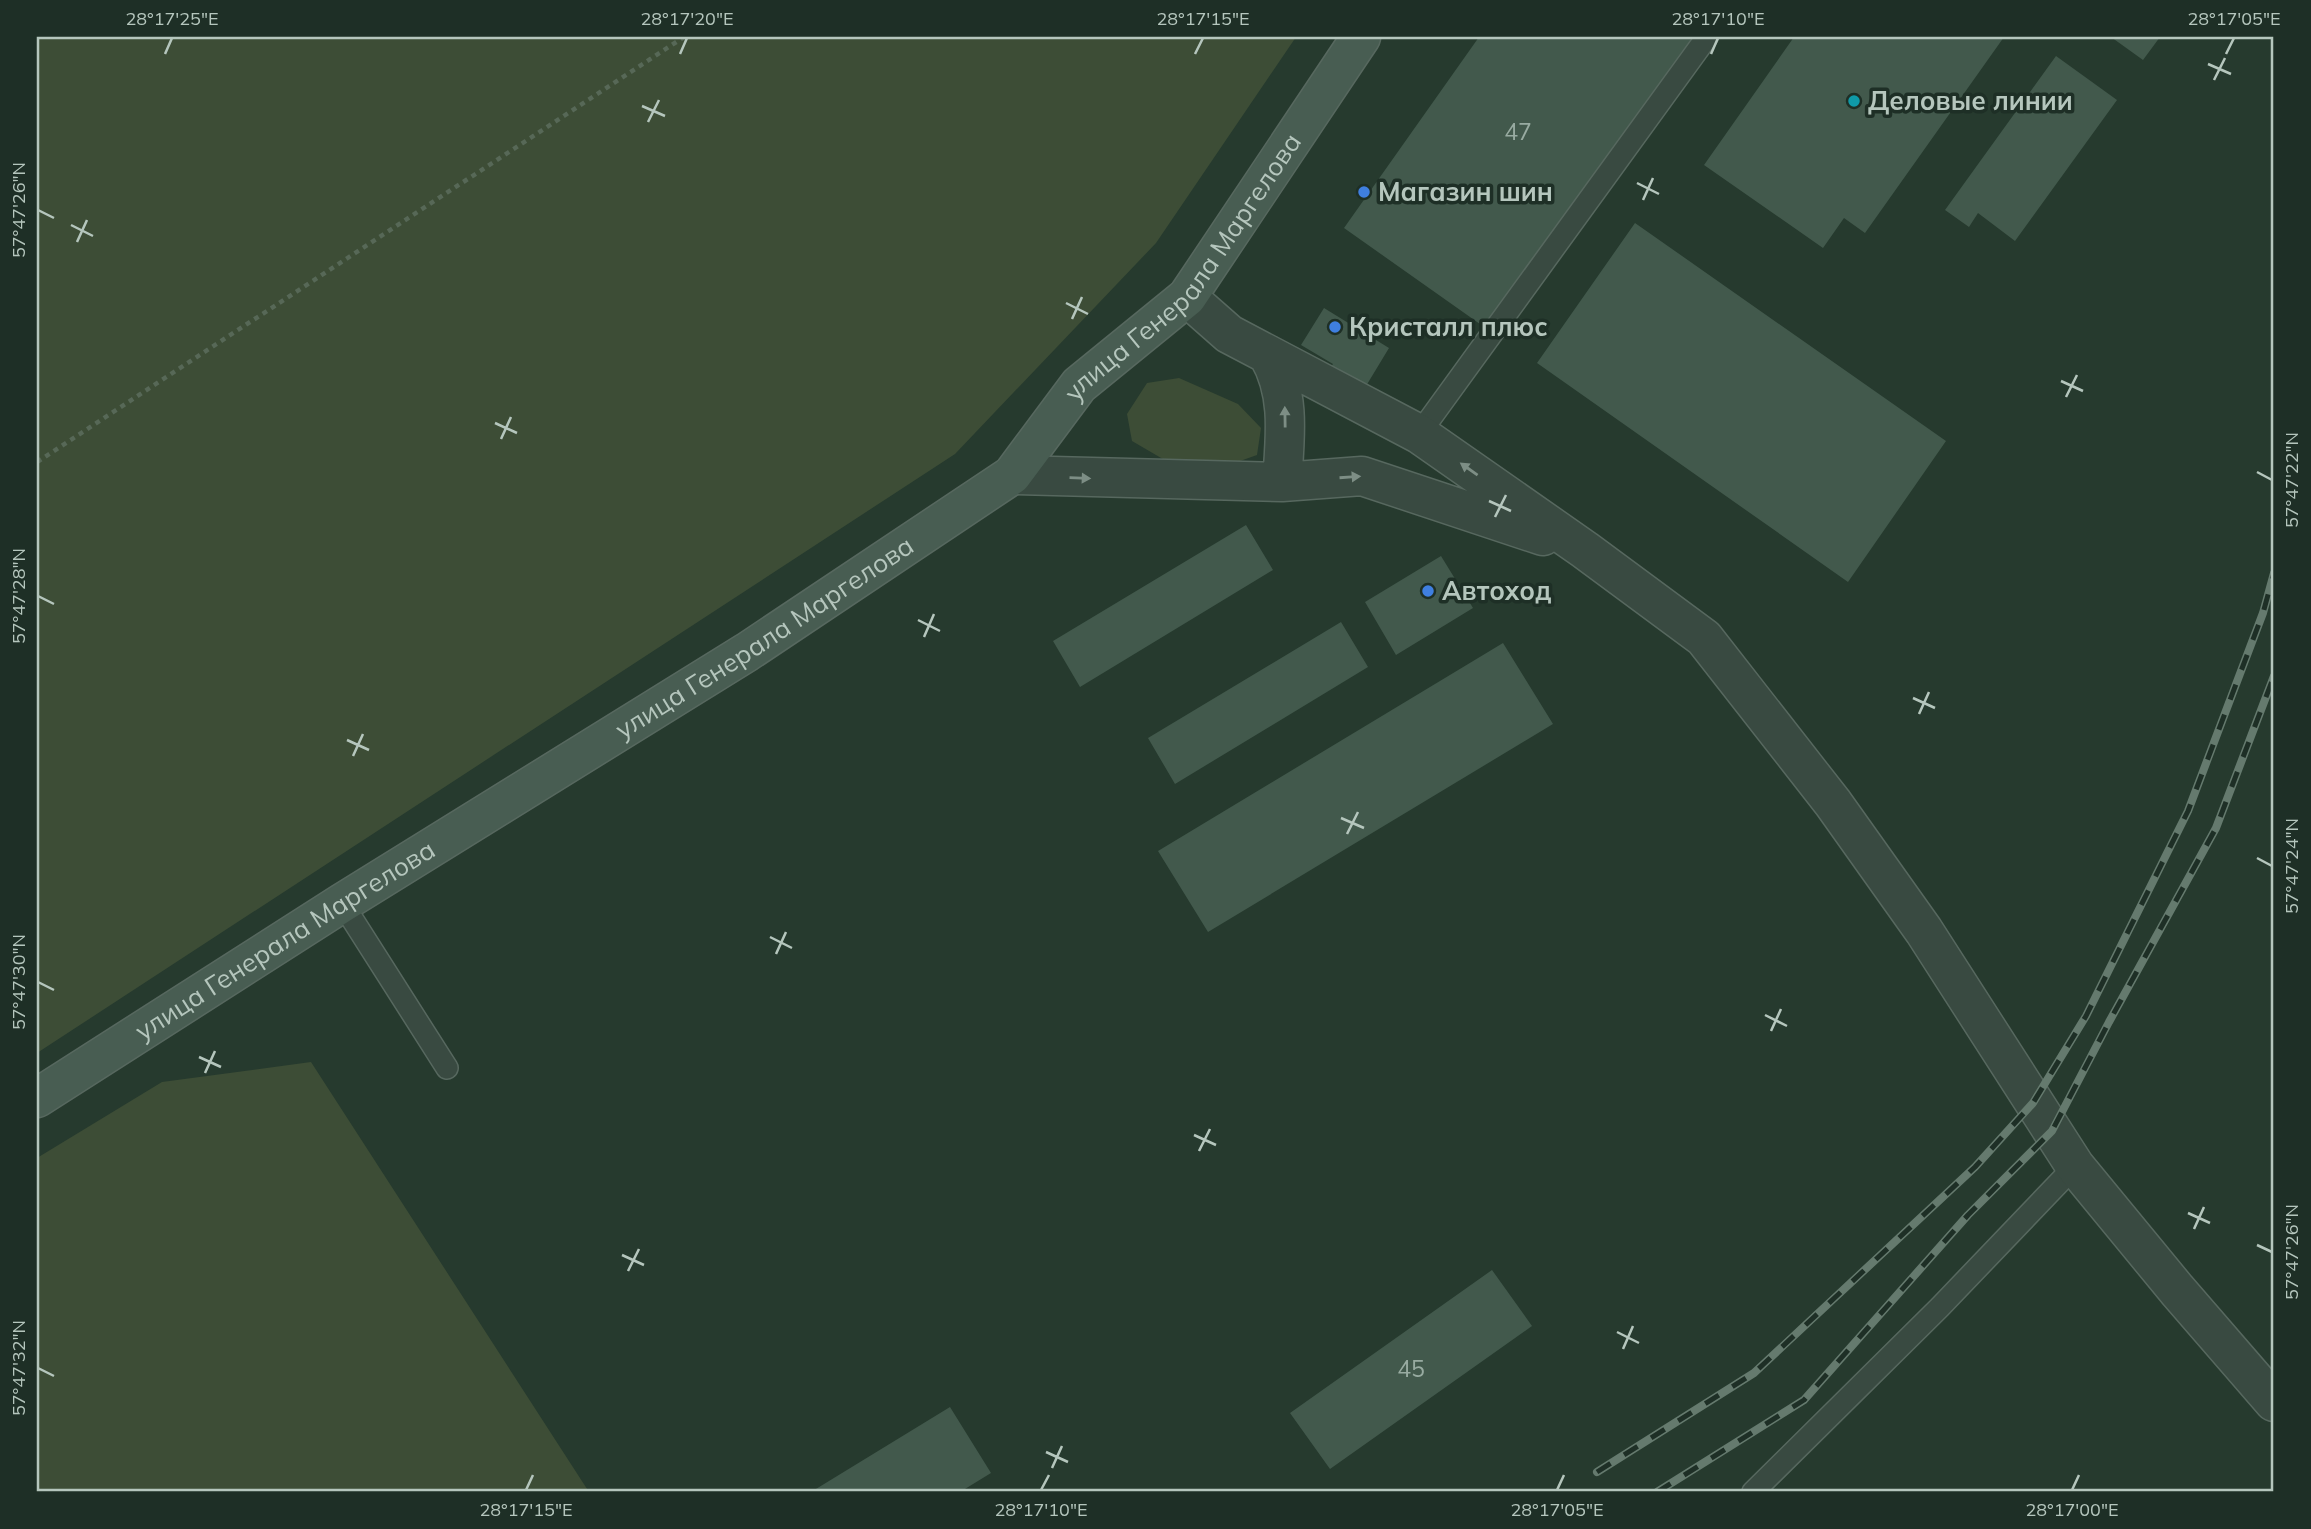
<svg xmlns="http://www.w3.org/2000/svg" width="2311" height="1529" viewBox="0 0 2311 1529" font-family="Mulish,sans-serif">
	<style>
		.green { fill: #3d4d36 }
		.building { fill: #42594c }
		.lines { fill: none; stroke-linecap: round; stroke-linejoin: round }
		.service-casing { stroke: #57685f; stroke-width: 24 }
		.minor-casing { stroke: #57685f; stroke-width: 41 }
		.secondary-casing { stroke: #57685f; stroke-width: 41 }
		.path { stroke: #576857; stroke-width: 4.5; stroke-dasharray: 5 5; stroke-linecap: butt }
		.service { stroke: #394a41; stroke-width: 21 }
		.minor { stroke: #394a41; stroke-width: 38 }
		.secondary { stroke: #485d52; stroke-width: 38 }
		.rail-casing { stroke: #657a6e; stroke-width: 8 }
		.rail { stroke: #1e2f26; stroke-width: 5; stroke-dasharray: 16; stroke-linecap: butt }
		.oneway { fill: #7d8e85 }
		.ticks { fill: none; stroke: #b5c6bd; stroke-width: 2.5 }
		.culture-dot { fill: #0f9aa8; stroke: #1e2f26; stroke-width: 2.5 }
		.shop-dot { fill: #3f7fe0; stroke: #1e2f26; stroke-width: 2.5 }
		.labels { text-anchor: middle; stroke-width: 7; stroke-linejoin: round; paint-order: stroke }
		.number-label { font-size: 23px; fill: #98aba1 }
		.poi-label { font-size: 26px; font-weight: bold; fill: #b5c6bd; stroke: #1e2f26; text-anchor: start }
		.street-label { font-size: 26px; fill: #b5c6bd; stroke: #1e2f26 }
		.neatline { fill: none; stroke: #b5c6bd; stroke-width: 2.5 }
		.ticks-label { font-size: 18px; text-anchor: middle; fill: #b5c6bd }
	</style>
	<rect width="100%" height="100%" fill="#263a2e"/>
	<!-- green -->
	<path class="green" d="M37,37H1296L1156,243L955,454L37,1053Z
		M1179,378L1238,404L1261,428L1257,455L1226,466L1168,462L1132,441L1127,414L1147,383Z
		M311,1062L589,1492H37V1158L162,1082Z"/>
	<!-- building -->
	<path class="building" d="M1479,37H1693L1487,329L1344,228Z
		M1794,37H2004L1865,233L1844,218L1823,248L1704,165Z
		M2111,37H2160L2143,60Z
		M2056,56L2117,100L2015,241L1978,213L1969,227L1945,210Z
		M1635,223L1946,441L1848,582L1537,363Z
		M1324,308L1389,348L1363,391L1329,370L1333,364L1301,345Z
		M1246,525L1273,570L1080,687L1053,641Z
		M1441,556L1473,608L1396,655L1365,602Z
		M1341,622L1368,667L1175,784L1148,738Z
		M1503,643L1553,724L1208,932L1158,851Z
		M1492,1270L1532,1326L1330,1469L1290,1413Z
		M950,1407L991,1473L960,1492H811Z"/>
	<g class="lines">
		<!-- service casing -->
		<g class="service-casing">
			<path id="service" d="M1419,434L1707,37
				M342,903L447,1068
				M1753,1492L1940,1307L2075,1166"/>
		</g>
		<!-- minor casing -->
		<g class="minor-casing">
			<path id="minor" d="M1187,297L1229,334L1419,434L1585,550L1704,638L1833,803L1924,931L2075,1166L2177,1290L2274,1402
				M1268,355C1291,394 1285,438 1282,482
				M1012,475L1282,482L1362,476L1543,536"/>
		</g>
		<!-- secondary casing -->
		<g class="secondary-casing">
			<g id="secondary">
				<path id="s1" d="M37,1098L342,903L747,652L1012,475L1079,385L1187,297L1361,37"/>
			</g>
		</g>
		<!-- path -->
		<path class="path" d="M37,462L684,37"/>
		<!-- service -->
		<use href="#service" class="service"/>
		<!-- minor -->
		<use href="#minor" class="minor"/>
		<!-- secondary -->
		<use href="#secondary" class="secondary"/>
		<!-- rail casing -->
		<g class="rail-casing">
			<path id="rail" d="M1597,1472L1754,1373L1975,1167L2033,1103L2086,1016L2188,811L2263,613L2274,573
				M1657,1492L1804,1400L1968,1215L2052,1131L2109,1022L2216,828L2274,676"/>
		</g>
		<!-- rail -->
		<use href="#rail" class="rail"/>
	</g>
	<!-- one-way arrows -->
	<defs><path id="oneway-solid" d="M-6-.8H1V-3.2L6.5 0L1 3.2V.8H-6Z" transform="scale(1.75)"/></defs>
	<g class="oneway">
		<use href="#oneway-solid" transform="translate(1285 417) rotate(-91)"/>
		<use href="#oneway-solid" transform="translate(1469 469) rotate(-145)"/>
		<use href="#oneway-solid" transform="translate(1350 477) rotate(-4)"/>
		<use href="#oneway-solid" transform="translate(1080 478) rotate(2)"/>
	</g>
	<!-- ticks -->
	<path class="ticks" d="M165,54L172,38M680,54L687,38M1195,54L1203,38M1711,54L1718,38M2226,54L2234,38M2208,64L2231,74M2214,80L2225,58M642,106L665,116M648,122L659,100M1637,183L1659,194M1643,200L1653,178M38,210L54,218M71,225L93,236M77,242L87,220M1066,303L1088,314M1072,319L1082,297M2061,381L2083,391M2066,397L2077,375M495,423L517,433M501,439L511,417M2257,472L2272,480M1489,501L1511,511M1495,517L1506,495M38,596L54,604M918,620L940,631M924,637L934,614M1913,698L1935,708M1919,714L1929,692M347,740L369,750M353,756L363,734M1341,818L1364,828M1347,834L1358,812M2257,858L2272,866M770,937L792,948M776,954L786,932M38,982L54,990M1765,1015L1787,1026M1771,1031L1781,1009M199,1057L221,1067M205,1073L215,1051M1194,1135L1216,1145M1199,1151L1210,1129M2188,1213L2210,1223M2194,1229L2204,1207M2257,1245L2272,1252M622,1255L644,1265M628,1271L639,1249M1617,1332L1639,1343M1623,1349L1633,1326M38,1368L54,1376M1046,1452L1068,1462M1052,1468L1062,1446M526,1490L533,1475M1041,1490L1049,1475M1557,1490L1564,1475M2072,1490L2079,1475"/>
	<!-- markers -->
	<circle class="culture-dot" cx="1854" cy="101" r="7"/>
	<g class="shop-dot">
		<circle cx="1364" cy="192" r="7"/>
		<circle cx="1335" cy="327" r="7"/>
		<circle cx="1428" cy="591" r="7"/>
	</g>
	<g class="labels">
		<!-- number labels -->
		<g class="number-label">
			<text x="1518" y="140">47</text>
			<text x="1411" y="1377">45</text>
		</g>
		<!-- poi labels -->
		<g class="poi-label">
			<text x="1868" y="110">Деловые линии</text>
			<text x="1378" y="201">Магазин шин</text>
			<text x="1349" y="336">Кристалл плюс</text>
			<text x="1442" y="600">Автоход</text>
		</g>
		<!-- street labels -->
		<g class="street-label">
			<text dy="9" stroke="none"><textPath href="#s1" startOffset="1428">улица Генерала Маргелова</textPath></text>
			<text dy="9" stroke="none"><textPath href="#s1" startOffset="861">улица Генерала Маргелова</textPath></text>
			<text dy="9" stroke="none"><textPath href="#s1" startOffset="294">улица Генерала Маргелова</textPath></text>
		</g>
	</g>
	<!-- border -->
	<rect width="2311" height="1529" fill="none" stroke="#1e2f26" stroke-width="77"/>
	<rect x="38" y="38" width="2234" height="1452" class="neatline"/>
	<g class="ticks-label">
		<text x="172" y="25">28°17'25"E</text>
		<text x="687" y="25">28°17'20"E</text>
		<text x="1203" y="25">28°17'15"E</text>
		<text x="1718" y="25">28°17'10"E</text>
		<text x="2234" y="25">28°17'05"E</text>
		<text transform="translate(19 210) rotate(-90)" y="6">57°47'26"N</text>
		<text transform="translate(2292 480) rotate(-90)" y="6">57°47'22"N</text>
		<text transform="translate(19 596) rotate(-90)" y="6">57°47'28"N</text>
		<text transform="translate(2292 866) rotate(-90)" y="6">57°47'24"N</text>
		<text transform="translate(19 982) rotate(-90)" y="6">57°47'30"N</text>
		<text transform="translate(2292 1252) rotate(-90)" y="6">57°47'26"N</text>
		<text transform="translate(19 1368) rotate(-90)" y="6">57°47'32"N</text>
		<text x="526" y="1516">28°17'15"E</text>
		<text x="1041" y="1516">28°17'10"E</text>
		<text x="1557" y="1516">28°17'05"E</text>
		<text x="2072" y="1516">28°17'00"E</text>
	</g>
</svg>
